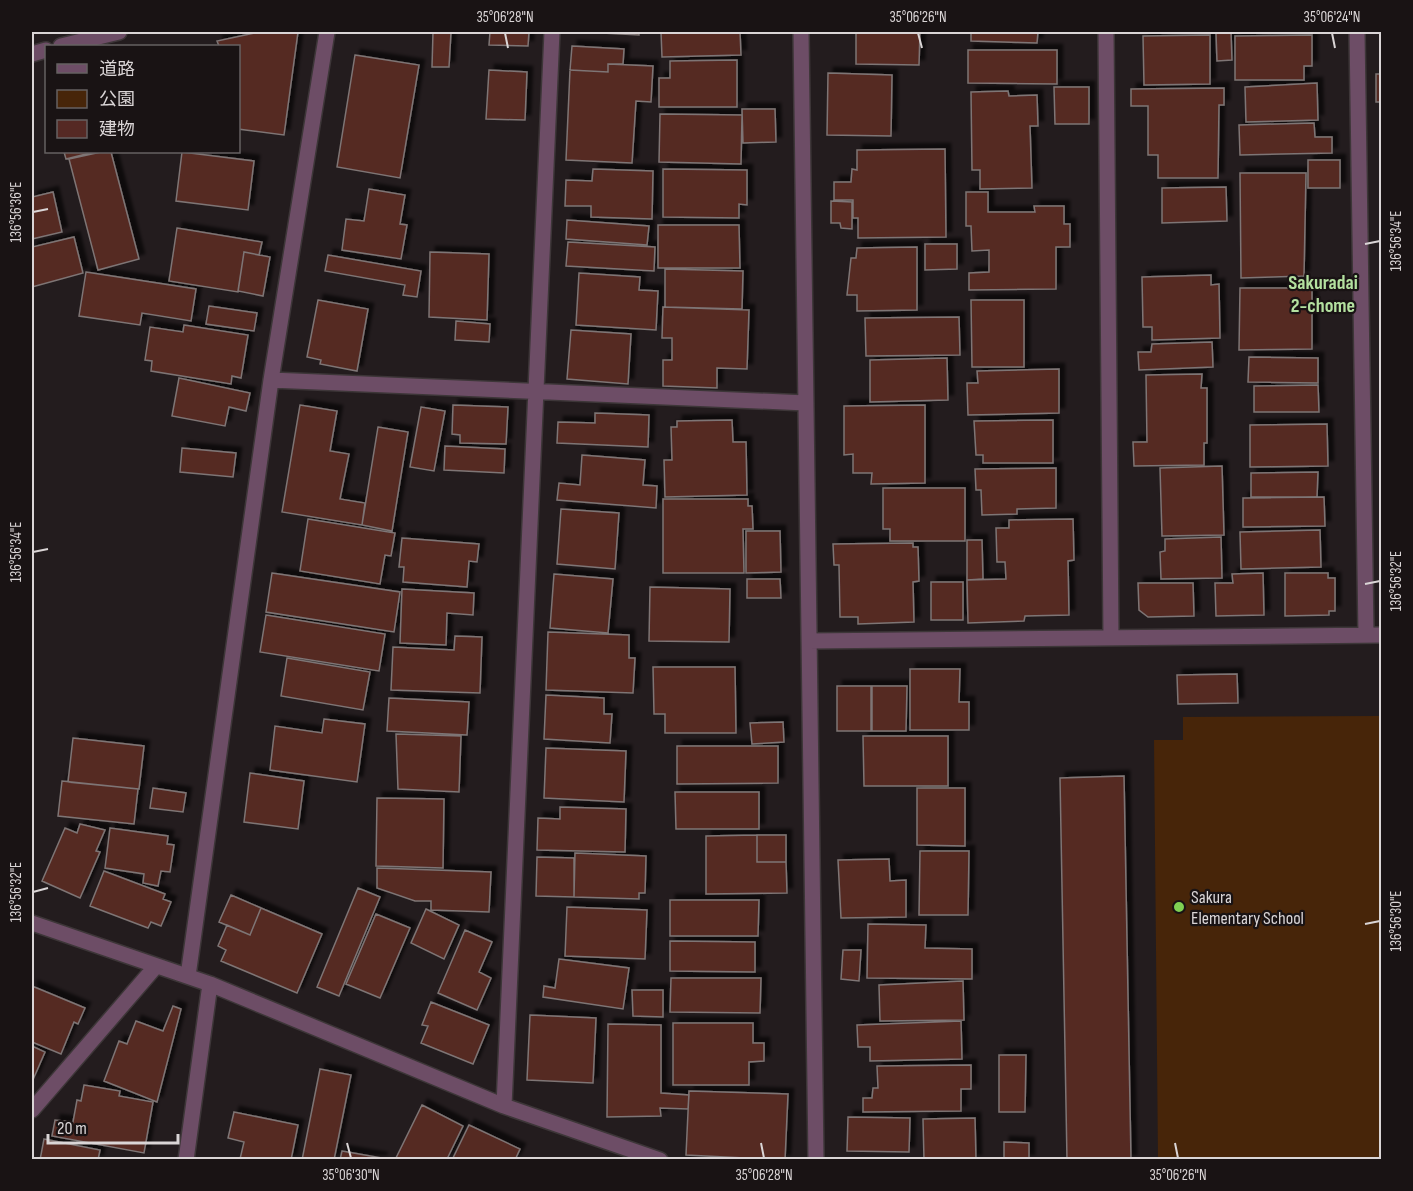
<svg xmlns="http://www.w3.org/2000/svg" width="1413" height="1191" viewBox="0 0 1413 1191" font-family="'Sofia Sans Condensed','Noto Sans JP',sans-serif">
	<style>
		.green { fill: #472509 }
		.building { fill: #552924; stroke: #7e7574; stroke-width: 1.5; filter: url(#shadow) }
		.lines { fill: none; stroke-linecap: round; stroke-linejoin: round }
		.minor-casing { stroke: #3d3638; stroke-width: 18 }
		.minor { stroke: #6d4d66; stroke-width: 15 }
		.ticks { fill: none; stroke: #dad5d6; stroke-width: 2 }
		.poi-dot { fill: #7fd052; stroke: #191314; stroke-width: 2 }
		.labels { text-anchor: middle; stroke-width: 4.5; stroke-linejoin: round; paint-order: stroke }
		.poi-label { font-size: 18px; fill: #dad5d6; stroke: #191314; text-anchor: start }
		.neighbourhood-label { font-size: 20px; font-weight: bold; fill: #b4e1a0; stroke: #191314 }
		.neatline { fill: none; stroke: #dad5d6; stroke-width: 2 }
		.ticks-label { font-size: 15px; text-anchor: middle; fill: #dad5d6 }
	</style>
	<defs>
		<filter id="shadow"><feDropShadow dx="5.5" dy="-5.5" stdDeviation="1.5" flood-color="#0009"/></filter>
	</defs>
	<rect width="100%" height="100%" fill="#231c1e"/>
	<!-- green -->
	<path class="green" d="M1381,716V1159H1158L1154,740H1183V717Z"/>
	<!-- building -->
	<path class="building" d="M259,32H298L284,135L238,129V46H219L217,41Z
		M433,32H451L449,67H432Z
		M490,32H529L528,46L489,45Z
		M583,32H639V35Z
		M661,32H740L741,55L662,57Z
		M856,32H920L919,65L856,64Z
		M971,32H1038L1037,43L971,41Z
		M1231,32L1232,60L1217,61L1216,33Z
		M1210,35V84L1144,85L1143,36Z
		M1312,35V66H1304V80H1235V36Z
		M572,46L624,49L623,64H608V72L570,70Z
		M968,50H1057V84L968,83Z
		M355,55L419,65L400,178L337,167Z
		M737,60V107H659V78H670V61Z
		M608,64L653,66L651,102L636,101L632,163L566,160L570,70L608,72Z
		M489,70L527,72L525,120L486,119Z
		M828,73L892,75L891,136L827,135Z
		M1376,74H1382V102H1376Z
		M1317,83L1318,120L1246,122L1245,87Z
		M1054,87H1089V124H1055Z
		M1224,88V105H1219L1218,178H1158V155H1148V106H1131V89Z
		M1008,91L1009,96L1037,95L1038,126H1030L1032,188L980,189V170H972L971,92Z
		M742,109H775L776,142L743,143Z
		M660,114L742,115L741,164L659,162Z
		M1314,123L1315,137H1332V153L1240,155L1239,125Z
		M945,149L946,237L858,238V218H853V200H834V182H851L852,169L857,170V150Z
		M64,152H94L66,159Z
		M101,152H111L139,259L98,270L69,159Z
		M182,152L254,161L248,210L176,201Z
		M1308,160H1340V188H1308Z
		M593,169L653,171L652,219L591,217V206H565L566,180L592,181Z
		M663,169L747,170V205L739,204V218L663,217Z
		M1240,173H1306L1304,276L1241,278Z
		M1226,187L1227,221L1162,223V188Z
		M369,189L405,195L400,224L407,225L401,259L342,250L346,219L364,221Z
		M53,192L62,232L32,239V197Z
		M966,192H988V212H1035L1034,206H1064V224H1070V247H1056V289L969,290V273L989,272V250L972,251L971,226H966Z
		M831,201L852,202V229L841,228L840,223H831Z
		M567,220L649,226L647,245L566,239Z
		M658,225H739L740,268H658Z
		M177,228L262,242L259,255L244,252L238,292L169,281Z
		M74,237L83,273L32,287V247Z
		M568,242L655,247L654,271L566,266Z
		M925,244H957V269L925,270Z
		M917,247V310L857,311V295H847L851,258H856L857,248Z
		M244,252L270,257L263,296L238,291Z
		M430,252L489,254L487,320L429,317Z
		M328,255L421,271L417,297L403,295L405,285L325,271Z
		M665,269L743,271L742,309L665,307Z
		M86,272L196,289L191,321L142,313L140,325L79,316Z
		M579,273L640,277L639,290L658,291L656,330L576,325Z
		M1211,275V285L1219,284L1220,338L1152,340V327H1143L1142,277Z
		M1240,288H1312V349L1239,350Z
		M318,300L368,309L357,371L320,364L321,360L307,357Z
		M971,300H1024V367H972Z
		M209,306L257,313L254,331L206,324Z
		M663,307L749,310L747,369L717,368V388L663,386V360H672V338H662Z
		M959,317L960,355L866,356L865,318Z
		M456,321L490,324L489,342L455,340Z
		M184,325L248,335L241,378L232,376L231,384L151,371L152,361L145,360L150,327L183,332Z
		M571,330L631,334L628,384L567,379Z
		M1212,342L1213,367L1139,370L1138,352H1151L1152,344Z
		M1249,357L1318,358V383L1248,382Z
		M947,358L948,400L870,402V360Z
		M1059,369V413L968,415L967,383H978L977,371Z
		M1202,374L1201,388H1207V443H1204V465L1134,466L1133,442H1147L1146,375Z
		M179,378L250,393L246,411L229,407L225,426L172,416Z
		M1318,385L1319,412H1254V386Z
		M300,405L337,411L330,451L349,454L340,499L365,503L362,525L282,512Z
		M453,405L508,407L506,444L460,443V435L452,434Z
		M925,405V483L871,484L872,473H853V454L844,455V406Z
		M421,407L445,411L434,471L410,467Z
		M595,413L649,415L648,447L557,443L558,422L595,423Z
		M732,420L733,442H746L747,495L665,497L664,460H672L671,427H677V421Z
		M1053,420V463H983V455H976L974,421Z
		M1327,424L1328,466L1250,467V425Z
		M378,427L408,432L392,531L362,525Z
		M445,446L505,449L504,473L444,470Z
		M182,448L236,453L233,477L180,472Z
		M582,455L645,460L643,485L657,486L656,508L557,500L559,483L580,485Z
		M1222,466L1224,535L1162,536L1160,468Z
		M1056,468V508L1017,509V514L982,515L981,490H976L975,469Z
		M1318,472L1317,497H1251V473Z
		M883,488H965V541H890V529H883Z
		M1324,497L1325,526L1243,527V498Z
		M663,499H748V506H752L753,529H743L744,573H663Z
		M561,509L619,513L615,569L557,564Z
		M308,519L395,533L391,556L385,555L380,584L300,571Z
		M1073,519L1074,560L1068,561L1069,615L1025,616L1024,621L968,623L967,580L1006,579L1005,562H997L996,528H1009V520Z
		M1320,530L1321,567L1241,569L1240,532Z
		M746,531H780L781,572L746,573Z
		M1221,537L1222,578L1161,579L1160,552L1165,551V539Z
		M402,538L479,544L477,562L469,561L467,587L403,582L404,567H399Z
		M967,540H982L983,579L967,580Z
		M913,543V547H918L919,581L913,582L914,622L858,624V617H840L839,565H834L833,544Z
		M272,573L400,592L394,632L266,612Z
		M1263,573L1264,615L1216,616L1215,583H1233L1232,574Z
		M1285,573H1328V578H1335V611H1329V615L1285,616Z
		M554,574L613,579L608,633L550,628Z
		M747,579H780L781,598H747Z
		M931,582H963V620H931Z
		M1138,583H1193L1194,616L1148,617L1139,610Z
		M650,587L730,589L729,642L649,641Z
		M402,589L474,593L473,615L447,613L446,645L400,643Z
		M266,615L385,634L379,671L260,652Z
		M548,632L629,635V658H635L633,693L546,690Z
		M455,636L482,637L480,693L391,690L393,647L454,650Z
		M287,658L370,672L363,710L281,696Z
		M653,667H735L736,733H665V714H654Z
		M910,669H960L959,702H969V730H910Z
		M1237,674L1238,703L1178,704L1177,675Z
		M837,686H871V731H837Z
		M872,686H907L906,731H872Z
		M546,695L604,698V714H612L610,743L544,739Z
		M389,698L469,702L467,735L387,731Z
		M324,719L365,724L357,782L270,770L275,726L322,733Z
		M783,722L784,742L752,744L750,723Z
		M396,734L461,736L459,792L398,789Z
		M863,736H948V786H864Z
		M73,738L144,746L139,789L68,782Z
		M677,746H778V783L677,784Z
		M546,748L626,751L624,802L544,798Z
		M250,773L304,781L298,829L244,822Z
		M1124,776L1131,1160H1067L1060,778Z
		M62,781L138,789L134,824L58,816Z
		M153,788L186,793L183,812L150,808Z
		M917,788H965V846L917,845Z
		M675,792H759V829H676Z
		M377,798L444,799L443,868L376,866Z
		M560,807L626,809L625,852L537,850L538,818L560,819Z
		M80,824L105,830L96,851L100,852L80,898L42,881L65,828L77,833Z
		M110,828L168,836L167,844L174,845L170,872L161,871L158,886L143,883L144,874L105,868Z
		M757,835V862H786L787,893L706,894V836Z
		M757,835H786V862H757Z
		M920,851H969L968,915H919Z
		M575,853L646,856L645,893H639V899L574,897Z
		M537,857L574,858V897L536,896Z
		M889,859L890,881L906,880V917L841,918L838,860Z
		M377,868L491,872L489,912L431,910V901H415L377,888Z
		M104,871L165,894L163,899L171,902L161,926L151,922L148,928L90,906Z
		M358,888L380,897L339,996L317,987Z
		M231,895L261,908L250,935L219,922Z
		M670,900H759L758,936H670Z
		M567,907L647,910L645,959L565,956Z
		M261,908L322,934L297,993L221,961L226,950L218,946L227,925L250,935Z
		M426,909L459,925L444,959L411,943Z
		M376,914L410,928L380,998L346,984Z
		M868,924L926,925L925,948L972,949V979L867,978Z
		M465,930L492,942L479,972L491,978L477,1010L438,993Z
		M670,941L755,942V972L670,971Z
		M843,950H861L859,981L841,979Z
		M559,959L629,968L623,1009L543,997L544,986L555,988Z
		M671,978H761L760,1013L670,1012Z
		M963,981L964,1020L880,1021L879,985Z
		M32,986L85,1008L78,1024L74,1022L61,1054L32,1042Z
		M632,990H663V1017L633,1016Z
		M431,1002L489,1025L473,1064L421,1043L428,1026L422,1025Z
		M173,1006L181,1009L157,1102L104,1081L119,1041L127,1044L136,1021L163,1031Z
		M530,1015L596,1018L593,1083L527,1080Z
		M961,1021L962,1059L870,1061V1047H858L857,1025Z
		M673,1023H753V1043H764V1061L749,1062V1085H673Z
		M608,1024L661,1025V1093L689,1095L688,1109L660,1108L661,1116L607,1117Z
		M32,1046L45,1052L32,1082Z
		M999,1055H1026L1025,1112H999Z
		M971,1065V1089H961V1111L863,1112V1098H872L873,1088H878L877,1066Z
		M320,1069L351,1075L334,1160H302Z
		M84,1085L120,1091L119,1096L153,1102L144,1153L52,1136L55,1120L73,1122L77,1100L81,1101Z
		M689,1091L788,1094L785,1160L686,1155Z
		M422,1105L463,1126L447,1159L395,1160Z
		M234,1112L298,1125L291,1160L240,1159L244,1142L228,1138Z
		M848,1117L910,1118L909,1152L847,1151Z
		M975,1118L976,1160H924L923,1119Z
		M469,1125L520,1149L515,1160H452Z
		M44,1139L100,1150L98,1160H40Z
		M1004,1142L1029,1143V1160H1004Z
		M342,1151L382,1158L381,1160H340Z"/>
	<g class="lines">
		<!-- minor casing -->
		<g class="minor-casing">
			<path id="minor" d="M801,32L816,1160
				M1106,32L1111,638
				M1357,32L1366,635
				M61,46L119,32
				M32,54L46,50
				M271,380L806,403
				M809,641L1382,635
				M32,923L210,984L504,1106L660,1160
				M188,976L271,380L327,32
				M504,1106L552,32
				M32,1110L156,966
				M186,1160L210,984"/>
		</g>
		<!-- minor -->
		<use href="#minor" class="minor"/>
	</g>
	<!-- ticks -->
	<path class="ticks" d="M505,33L508,48M918,33L922,48M1332,33L1335,48M33,212L48,209M1365,244L1380,241M33,552L48,549M1365,584L1380,581M33,892L48,888M1365,924L1380,921M347,1143L351,1158M761,1143L764,1158M1175,1143L1178,1158"/>
	<!-- markers -->
	<circle class="poi-dot" cx="1179" cy="907" r="6"/>
	<g class="labels">
		<!-- poi labels -->
		<g class="poi-label">
			<text x="1191" y="903">Sakura<tspan x="1191" dy="21">Elementary School</tspan></text>
		</g>
		<!-- neighbourhood labels -->
		<g class="neighbourhood-label">
			<text x="1323" y="289">Sakuradai<tspan x="1323" dy="23">2-chome</tspan></text>
		</g>
	</g>
	<!-- border -->
	<rect width="1413" height="1191" fill="none" stroke="#191314" stroke-width="66"/>
	<!-- legend -->
	<rect x="45" y="45" width="195" height="108" fill="#191314" stroke="#666162" stroke-width="1.5"/>
	<rect x="57" y="64" width="30" height="9" fill="#6d4d66" stroke="#666162" stroke-width="1.5"/>
	<text x="99" y="75" font-size="18" fill="#dad5d6">道路</text>
	<rect x="57" y="90" width="30" height="18" fill="#472509" stroke="#666162" stroke-width="1.5"/>
	<text x="99" y="105" font-size="18" fill="#dad5d6">公園</text>
	<rect x="57" y="120" width="30" height="18" fill="#552924" stroke="#666162" stroke-width="1.5"/>
	<text x="99" y="135" font-size="18" fill="#dad5d6">建物</text>
	<!-- scale -->
	<path d="M48 1134v9h130v-9" fill="none" stroke="#dad5d6" stroke-width="3"/>
	<text x="57" y="1134" font-size="18" fill="#dad5d6" stroke="#191314" stroke-width="4.5" paint-order="stroke">20 m</text>
	<rect x="33" y="33" width="1347" height="1125" class="neatline"/>
	<g class="ticks-label">
		<text x="505" y="22">35°06'28"N</text>
		<text x="918" y="22">35°06'26"N</text>
		<text x="1332" y="22">35°06'24"N</text>
		<text transform="translate(16 212) rotate(-90)" y="5">136°56'36"E</text>
		<text transform="translate(1396 241) rotate(-90)" y="5">136°56'34"E</text>
		<text transform="translate(16 552) rotate(-90)" y="5">136°56'34"E</text>
		<text transform="translate(1396 581) rotate(-90)" y="5">136°56'32"E</text>
		<text transform="translate(16 892) rotate(-90)" y="5">136°56'32"E</text>
		<text transform="translate(1396 921) rotate(-90)" y="5">136°56'30"E</text>
		<text x="351" y="1180">35°06'30"N</text>
		<text x="764" y="1180">35°06'28"N</text>
		<text x="1178" y="1180">35°06'26"N</text>
	</g>
</svg>
